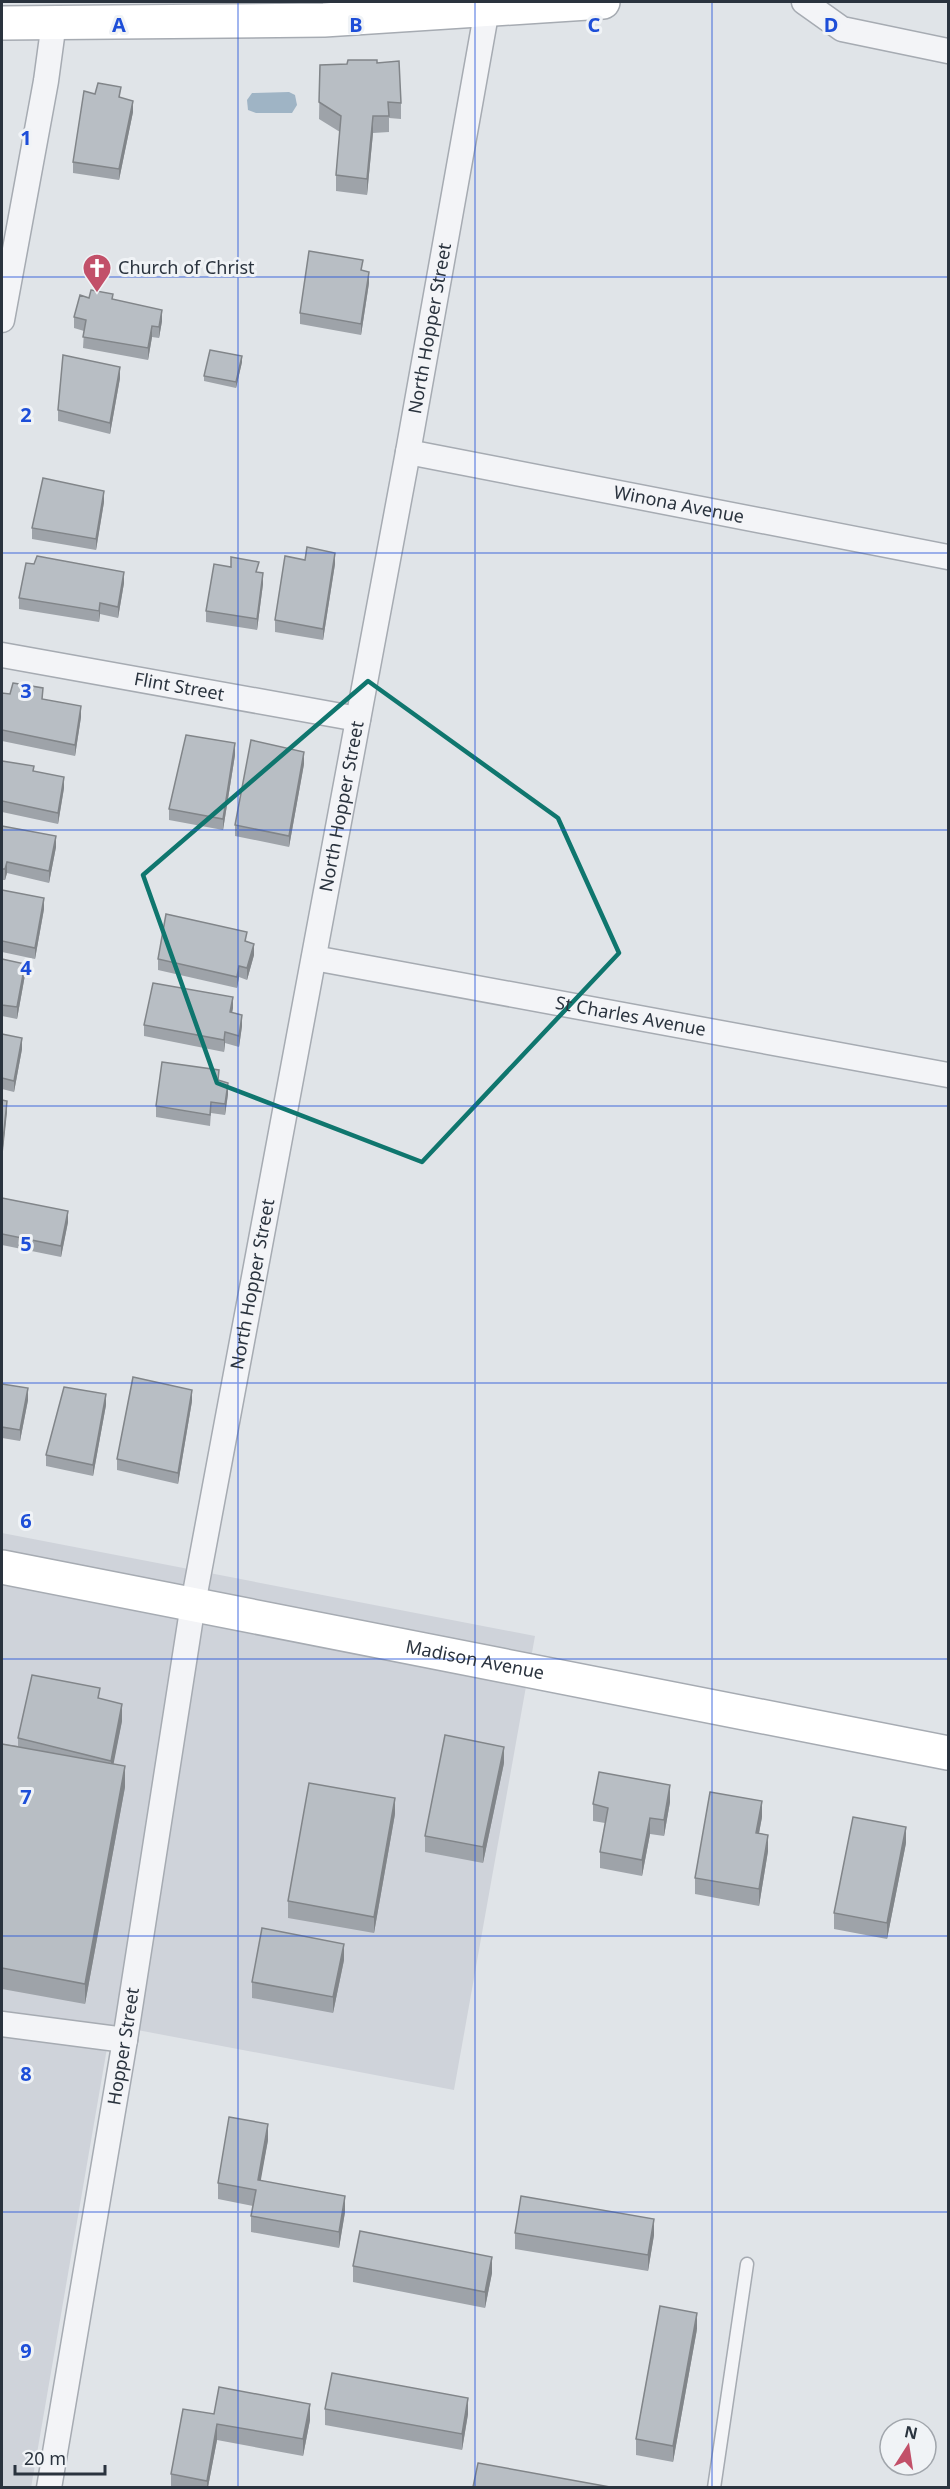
<svg xmlns="http://www.w3.org/2000/svg" width="950" height="2489" viewBox="0 0 950 2489" font-family="'Noto Sans',sans-serif">
	<style>
		.built { fill: #cfd3da }
		.water { fill: #9fb4c5 }
		.lines { fill: none; stroke-linecap: round; stroke-linejoin: round }
		.service-casing { stroke: #a6abb2; stroke-width: 15 }
		.minor-casing { stroke: #a6abb2; stroke-width: 27 }
		.secondary-casing { stroke: #a6abb2; stroke-width: 36 }
		.service { stroke: #f3f4f7; stroke-width: 12 }
		.minor { stroke: #f3f4f7; stroke-width: 24 }
		.secondary { stroke: #fff; stroke-width: 33 }
		.wall { fill: #9ea3a9 }
		.shaded-wall { fill: #818589 }
		.building { fill: #b8bec4; stroke: #818589; stroke-width: 1.5 }
		.marked { fill: none; stroke: #0f766e; stroke-width: 4.5; stroke-linejoin: round }
		.grid { fill: none; stroke: #1d4ed8; stroke-width: 1.5; stroke-opacity: 0.55 }
		.labels { text-anchor: middle; stroke-width: 6; stroke-linejoin: round; paint-order: stroke }
		.poi-label { font-size: 18px; fill: #2a333e; stroke: #f0f3f6; text-anchor: start }
		.street-label { font-size: 18px; fill: #2a333e; stroke: #f0f3f6 }
		.grid-label { font-size: 20px; text-anchor: middle; font-weight: bold; fill: #1d4ed8; stroke: #f0f3f6; stroke-width: 6; stroke-linejoin: round; paint-order: stroke }
	</style>
	<rect width="100%" height="100%" fill="#e0e4e8"/>
	<!-- built -->
	<path class="built" d="M2,1533L535,1636L454,2090L111,2025L31,2488L2,2487Z"/>
	<!-- water -->
	<path class="water" d="M289,92L295,95L297,105L292,113H256L248,110L247,100L252,93Z"/>
	<g class="lines">
		<!-- service casing -->
		<g class="service-casing">
			<path id="service" d="M714,2488L747,2264"/>
		</g>
		<!-- minor casing -->
		<g class="minor-casing">
			<g id="minor">
				<path d="M804,2L842,29L948,51"/>
				<path d="M2,320L46,81L54,22"/>
				<path id="s1" d="M408,452L948,557"/>
				<path id="s2" d="M2,655L358,719"/>
				<path id="s3" d="M314,958L948,1075"/>
				<path d="M2,2024L125,2040"/>
				<path id="s4" d="M49,2488L125,2040L193,1604L408,452L487,9"/>
			</g>
		</g>
		<!-- secondary casing -->
		<g class="secondary-casing">
			<g id="secondary">
				<path d="M2,23L324,20L603,2"/>
				<path id="s5" d="M2,1567L948,1753"/>
			</g>
		</g>
		<!-- service -->
		<use href="#service" class="service"/>
		<!-- minor -->
		<use href="#minor" class="minor"/>
		<!-- secondary -->
		<use href="#secondary" class="secondary"/>
	</g>
	<!-- wall -->
	<path class="wall" d="M377,63L401,103V119L389,118V132L373,133L367,195L336,191V175L340,132L319,119L320,65Z
		M121,98L133,112L119,180L73,173V162Z
		M363,271L369,283L361,335L300,324V313Z
		M89,298L113,299L162,321L159,338L152,337L148,360L83,348L84,331L74,328V317Z
		M242,362L236,388L204,381V376Z
		M120,378L110,434L58,421V410Z
		M104,502L96,550L32,539V528Z
		M305,560L335,564L323,640L275,632V620Z
		M259,573L263,584L257,630L206,622V611Z
		M124,583L118,618L100,614L99,622L19,609V598Z
		M2,693L43,699L81,717L75,756L2,741Z
		M235,755L223,830L169,820V809Z
		M2,761L34,772L64,788L58,824L2,812Z
		M304,764L289,847L235,836V825Z
		M2,826L56,847L49,883L7,873L5,880H2Z
		M2,890L44,909L35,959L2,952Z
		M247,942L254,955L247,980L239,977L237,988L158,970V959Z
		M2,959L25,975L17,1019L2,1016Z
		M233,1008L232,1012L242,1026L239,1047L225,1043L224,1052L144,1036V1025Z
		M2,1034L22,1049L14,1092L2,1089Z
		M219,1081L228,1094L225,1115L211,1113L210,1126L156,1117V1106Z
		M2,1198L68,1222L61,1257L2,1245Z
		M2,1384L28,1400L20,1441L2,1438Z
		M192,1401L178,1484L117,1470V1459Z
		M106,1405L93,1476L46,1466V1455Z
		M100,1698L122,1721L113,1764L125,1787L85,2004L2,1989V1744L18,1746V1738Z
		M504,1763L483,1863L425,1852V1836Z
		M670,1802L664,1836L650,1834L642,1876L600,1868V1852L605,1823L593,1821V1804Z
		M395,1814L374,1933L288,1918V1901Z
		M762,1817L759,1833L768,1851L759,1906L695,1894V1878Z
		M906,1843L887,1939L834,1929V1913Z
		M344,1960L333,2013L252,1998V1982Z
		M268,2140L260,2181L345,2212L339,2248L251,2232V2216L253,2206L218,2199V2183Z
		M515,2233L654,2235L648,2271L515,2249Z
		M353,2266L492,2273L485,2308L353,2282Z
		M697,2329L673,2462L636,2455V2439Z
		M325,2409L468,2414L462,2450L325,2425Z
		M214,2414L310,2420L303,2456L217,2440L208,2487H171V2474Z"/>
	<!-- shaded-wall -->
	<path class="shaded-wall" d="M133,101V112L119,180V169Z
		M373,116V133L367,195V179Z
		M369,272V283L361,335V324Z
		M162,310V321L159,338V327Z
		M152,326V337L148,360V348Z
		M242,356V362L236,388V382Z
		M120,367V378L110,434V423Z
		M104,491V502L96,550V539Z
		M335,553V564L323,640V629Z
		M124,572V583L118,618V607Z
		M263,573V584L257,630V619Z
		M100,603V614L99,622V611Z
		M81,706V717L75,756V745Z
		M235,743V755L223,830V819Z
		M304,752V764L289,847V836Z
		M64,777V788L58,824V813Z
		M56,836V847L49,883V871Z
		M7,862V873L5,880V869Z
		M44,898V909L35,959V948Z
		M254,944V955L247,980V968Z
		M25,964V975L17,1019V1007Z
		M239,966V977L237,988V977Z
		M233,997V1008L230,1023V1012Z
		M242,1015V1026L239,1047V1036Z
		M225,1032V1043L224,1052V1040Z
		M22,1038V1049L14,1092V1081Z
		M228,1083V1094L225,1115V1104Z
		M7,1101V1112L2,1161V1150Z
		M68,1211V1222L61,1257V1246Z
		M28,1388V1400L20,1441V1430Z
		M192,1390V1401L178,1484V1473Z
		M106,1394V1405L93,1476V1465Z
		M122,1704V1721L111,1777V1761Z
		M504,1747V1763L483,1863V1847Z
		M125,1766V1787L85,2004V1984Z
		M670,1785V1802L664,1836V1820Z
		M395,1798V1814L374,1933V1917Z
		M762,1801V1817L756,1849V1833Z
		M650,1818V1834L642,1876V1860Z
		M906,1827V1843L887,1939V1923Z
		M768,1835V1851L759,1906V1889Z
		M344,1944V1960L333,2013V1997Z
		M268,2124V2140L258,2196V2180Z
		M345,2196V2212L339,2248V2232Z
		M654,2219V2235L648,2271V2255Z
		M492,2257V2273L485,2308V2292Z
		M697,2313V2329L673,2462V2446Z
		M468,2398V2414L462,2450V2434Z
		M310,2404V2420L303,2456V2439Z
		M217,2424V2440L208,2487H207V2481Z"/>
	<!-- building -->
	<path class="building" d="M348,60H377V63L399,61L401,103L388,102L389,116H373L367,179L336,175L341,116L319,102L320,65L347,64Z
		M98,83L121,87L119,97L133,101L119,169L73,162L84,91L95,94Z
		M309,251L363,260L361,270L369,272L361,324L300,313Z
		M91,290L113,294L112,299L162,310L159,327L152,326L148,348L83,337L86,320L74,317L80,295L89,298Z
		M210,350L242,356L236,382L204,376Z
		M63,355L120,367L110,423L58,410Z
		M43,478L104,491L96,539L32,528Z
		M307,547L335,553L323,629L275,620L285,556L305,560Z
		M37,556L124,572L118,607L100,603L99,611L19,598L26,563L34,564Z
		M231,557L259,562L256,572L263,573L257,619L206,611L214,564L231,567Z
		M13,683L43,688L42,699L81,706L75,745L2,730V693L10,694Z
		M186,735L235,743L223,819L169,809Z
		M251,740L304,752L289,836L235,825Z
		M2,761L34,766L33,771L64,777L58,813L2,801Z
		M2,826L56,836L49,871L7,862L5,869H2Z
		M2,890L44,898L35,948L2,941Z
		M166,914L247,932L245,941L254,944L247,968L239,966L237,977L158,959Z
		M2,959L25,964L17,1007L2,1005Z
		M153,983L233,997L230,1012L242,1015L239,1036L225,1032L224,1040L144,1025Z
		M2,1034L22,1038L14,1081L2,1078Z
		M162,1062L219,1070L218,1080L228,1083L225,1104L211,1102L210,1115L156,1106Z
		M2,1100L7,1101L2,1150Z
		M2,1198L68,1211L61,1246L2,1234Z
		M133,1377L192,1390L178,1473L117,1459Z
		M2,1384L28,1388L20,1430L2,1427Z
		M64,1387L106,1394L93,1465L46,1455Z
		M32,1675L100,1688L98,1698L122,1704L111,1761L18,1738Z
		M445,1735L504,1747L483,1847L425,1836Z
		M2,1744L125,1766L85,1984L2,1968Z
		M599,1772L670,1785L664,1820L650,1818L642,1860L600,1852L608,1808L593,1804Z
		M309,1783L395,1798L374,1917L288,1901Z
		M710,1792L762,1801L756,1833L768,1835L759,1889L695,1878Z
		M853,1817L906,1827L887,1923L834,1913Z
		M262,1928L344,1944L333,1997L252,1982Z
		M229,2117L268,2124L258,2180L345,2196L339,2232L251,2216L256,2190L218,2183Z
		M521,2196L654,2219L648,2255L515,2233Z
		M360,2231L492,2257L485,2292L353,2266Z
		M660,2306L697,2313L673,2446L636,2439Z
		M332,2373L468,2398L462,2434L325,2409Z
		M219,2387L310,2404L303,2439L217,2424L207,2481L171,2474L183,2409L214,2414Z
		M478,2463L610,2487H473Z"/>
	<!-- marked area -->
	<path class="marked" d="M368,681L558,818L619,953L422,1162L217,1083L143,875Z"/>
	<!-- grid -->
	<path class="grid" d="M238,2V2488M475,2V2488M712,2V2488M2,277H948M2,553H948M2,830H948M2,1106H948M2,1383H948M2,1659H948M2,1936H948M2,2212H948"/>
	<!-- icons -->
	<defs>
		<g id="church-pin" transform="scale(1.5)"><path d="M0 17L-7.5 6A9.5 9.5 0 1 1 7.5 6Z" fill="#c25069" stroke="#f0f3f6"/><path d="M-1.2-6h2.4v3.5h3.3v2.4h-3.3V6h-2.4V-.1h-3.3v-2.4h3.3Z" fill="#fff"/></g>
	</defs>
	<g fill-rule="evenodd">
		<use href="#church-pin" x="97" y="268"/>
	</g>
	<g class="labels">
		<!-- poi labels -->
		<g class="poi-label">
			<text x="118" y="274">Church of Christ</text>
		</g>
		<!-- street labels -->
		<g class="street-label">
			<text dy="6" stroke="none"><textPath href="#s4" startOffset="2193">North Hopper Street</textPath></text>
			<text dy="6" stroke="none"><textPath href="#s1" startOffset="276">Winona Avenue</textPath></text>
			<text dy="6" stroke="none"><textPath href="#s2" startOffset="180">Flint Street</textPath></text>
			<text dy="6" stroke="none"><textPath href="#s4" startOffset="1707">North Hopper Street</textPath></text>
			<text dy="6" stroke="none"><textPath href="#s3" startOffset="322">St Charles Avenue</textPath></text>
			<text dy="6" stroke="none"><textPath href="#s4" startOffset="1221">North Hopper Street</textPath></text>
			<text dy="6" stroke="none"><textPath href="#s5" startOffset="482">Madison Avenue</textPath></text>
			<text dy="6" stroke="none"><textPath href="#s4" startOffset="448">Hopper Street</textPath></text>
		</g>
	</g>
	<g class="grid-label">
		<text x="119" y="32">A</text>
		<text x="356" y="32">B</text>
		<text x="594" y="32">C</text>
		<text x="831" y="32">D</text>
		<text x="26" y="145">1</text>
		<text x="26" y="422">2</text>
		<text x="26" y="698">3</text>
		<text x="26" y="975">4</text>
		<text x="26" y="1251">5</text>
		<text x="26" y="1528">6</text>
		<text x="26" y="1804">7</text>
		<text x="26" y="2081">8</text>
		<text x="26" y="2358">9</text>
	</g>
	<!-- border -->
	<rect width="950" height="2489" fill="none" stroke="#2a333e" stroke-width="6"/>
	<!-- north arrow -->
	<g transform="translate(908 2447) rotate(12)"><circle r="28" fill="#f0f3f6" stroke="#a1a6ac" stroke-width="1.5"/>
	<path d="M0-4.5L10 22L0 15L-10 22Z" fill="#c25069"/>
	<text y="-9" font-size="16" font-weight="bold" text-anchor="middle" fill="#2a333e">N</text>
	</g>
	<!-- scale -->
	<path d="M15 2465v9h90v-9" fill="none" stroke="#2a333e" stroke-width="3"/>
	<text x="24" y="2465" font-size="18" fill="#2a333e" stroke="#f0f3f6" stroke-width="4.5" paint-order="stroke">20 m</text>
</svg>
